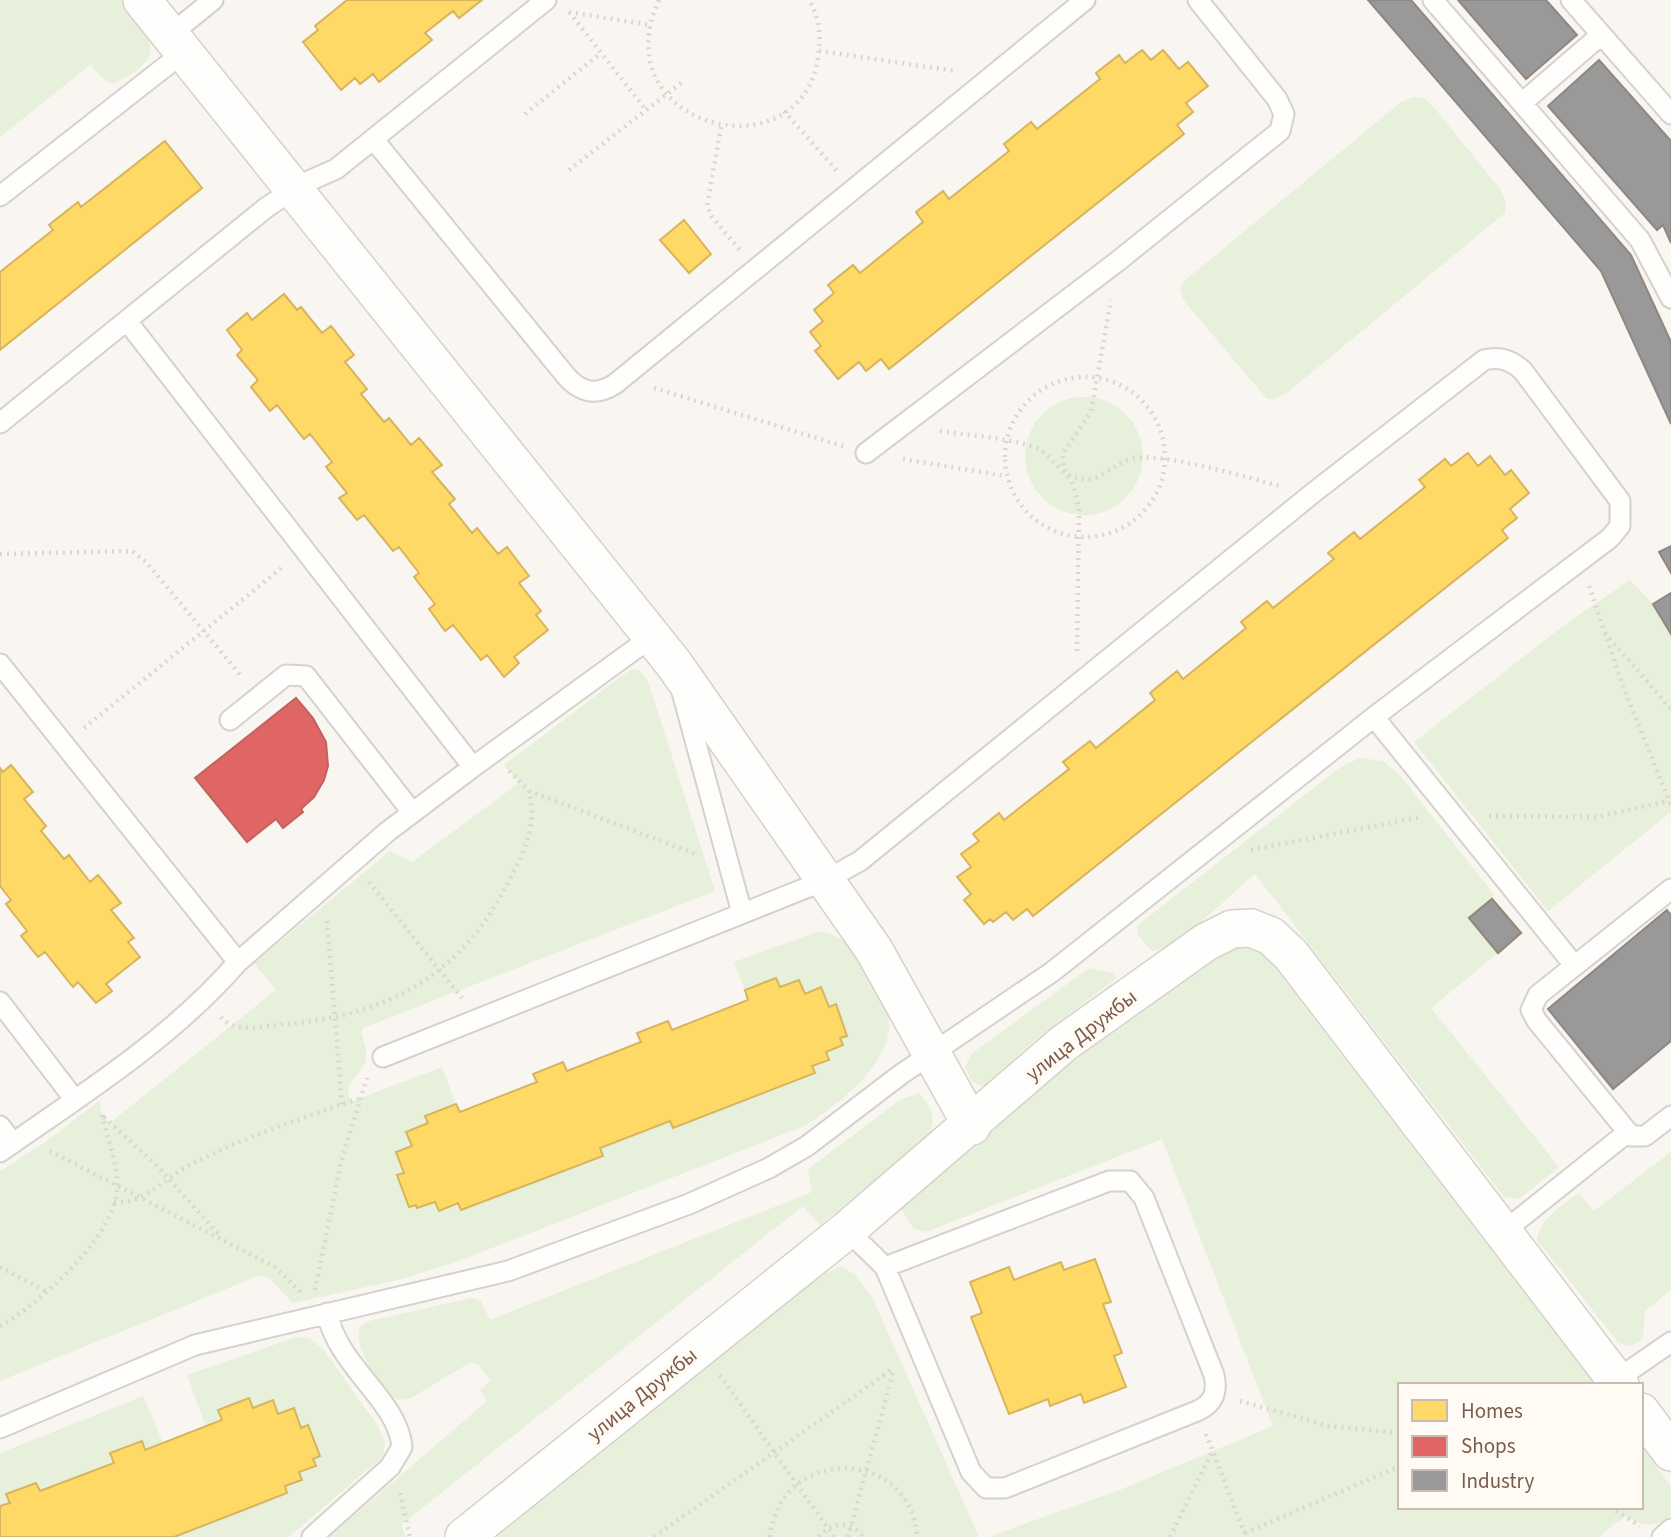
<svg xmlns="http://www.w3.org/2000/svg" width="1671" height="1537" viewBox="0 0 1671 1537" font-family="'Source Sans 3',sans-serif">
	<style>
		.green { fill: #e7f0db }
		.homes { fill: #ffd966; stroke: #d7b45e; stroke-width: 2 }
		.shops { fill: #e06666; stroke: #c1635e; stroke-width: 2 }
		.industry { fill: #999; stroke: #908782; stroke-width: 2 }
		.lines { fill: none; stroke-linecap: round; stroke-linejoin: round }
		.service-casing { stroke: #d7d1cb; stroke-width: 23 }
		.minor-casing { stroke: #d7d1cb; stroke-width: 40 }
		.path { stroke: #dcd5d0; stroke-width: 4.5; stroke-dasharray: 2 5; stroke-linecap: butt }
		.service { stroke: #fefefd; stroke-width: 19 }
		.minor { stroke: #fefefd; stroke-width: 37 }
		.labels { text-anchor: middle; stroke-width: 7; stroke-linejoin: round; paint-order: stroke }
		.street-label { font-size: 21px; fill: #7a5c4d; stroke: #fffaf3 }
	</style>
	<rect width="100%" height="100%" fill="#f9f5f0"/>
	<!-- green -->
	<path class="green" d="M0,0H123C153,38 169,57 115,83L107,82L90,65L0,137Z
		M1413,97L1423,98L1432,105L1500,189L1506,202L1505,213L1288,392L1275,399H1267L1184,301L1180,290L1183,282L1401,102Z
		M1025 456a59 59 0 1 1 118 0a59 59 0 1 1-118 0Z
		M1630,580L1653,604L1671,634V812L1548,911L1414,742L1571,620Z
		M631,669L639,670L648,681L715,891L363,1028L361,1032C372,1065 365,1062 348,1088L350,1102L442,1067L456,1104L425,1116L428,1123L406,1132L412,1146L404,1173L398,1175L418,1208L435,1202L439,1211L458,1203L461,1210L602,1156L600,1148L829,1060L826,1052L843,1045L840,1038L847,1035L836,1005L829,1007L821,988L805,994L799,980L780,987L776,978L745,990L734,962L817,932C840,932 851,947 862,965C871,979 884,995 888,1012C899,1059 838,1106 802,1127L456,1262L398,1280L293,1303L268,1277L260,1275L0,1381V1171L47,1141L99,1101L102,1115L111,1122L276,990L254,963L390,851L412,862L519,783L504,765Z
		M1360,758L1383,761L1400,775L1494,895L1469,918L1498,953L1431,1008L1559,1167L1519,1199L1504,1197L1255,874C1230,894 1182,946 1152,951L1137,934L1138,925L1342,766Z
		M1241,946L1259,950L1266,956L1595,1385H1400V1507H1641V1445L1671,1487V1514C1659,1529 1640,1526 1625,1516L1599,1537H988L1117,1491L1273,1426L1162,1139L926,1232L914,1229L901,1209L907,1196L1083,1054L1228,951Z
		M1089,968L1113,973L1117,978L1036,1039L985,1085L980,1086L971,1080L965,1067L971,1054Z
		M919,1093C931,1105 937,1120 929,1135L820,1225L803,1206L402,1524L405,1537H329L487,1401L480,1390L491,1381L478,1364L469,1363L411,1398L398,1400C381,1390 350,1344 361,1326L369,1321L472,1298L481,1301L490,1320L812,1192L808,1169L900,1100Z
		M1671,1152V1290L1645,1311L1643,1338C1634,1346 1629,1348 1618,1342L1537,1240C1540,1218 1563,1205 1579,1193L1594,1211Z
		M840,1266L854,1274L873,1299L979,1537H496L809,1282Z
		M296,1337L309,1338L323,1349L378,1426L385,1442L383,1456L289,1537H174L287,1493L285,1486L302,1480L299,1472L316,1466L313,1459L320,1456L309,1425L301,1428L294,1408L278,1414L272,1400L253,1408L249,1398L218,1410L222,1420L206,1427L187,1375Z
		M143,1396L163,1443L145,1450L141,1441L111,1453L114,1463L40,1491L36,1483L7,1494L10,1503L0,1506V1453Z"/>
	<!-- homes -->
	<path class="homes" d="M347,0H482L459,18L453,11L425,33L432,40L379,82L373,74L360,84L355,78L341,90L303,42L318,30L315,26Z
		M1142,50L1151,60L1163,50L1179,69L1188,62L1208,86L1186,103L1193,112L1177,125L1184,134L889,369L881,359L866,371L859,362L838,379L815,351L821,346L810,332L823,321L814,310L834,293L828,285L853,265L860,273L923,222L916,212L943,191L949,199L1009,151L1004,144L1031,122L1037,129L1100,79L1096,73L1119,55L1125,63Z
		M165,141L202,188L0,350V272L53,230L49,225L78,202L81,207Z
		M684,220L711,254L689,273L660,240Z
		M284,294L297,310L301,307L322,333L331,326L354,355L345,362L367,389L361,394L384,422L389,418L411,445L419,438L442,465L432,472L455,499L449,504L472,533L477,528L498,554L507,547L529,576L519,583L541,611L536,615L548,630L514,657L519,663L504,677L487,655L481,660L453,625L445,631L429,609L435,604L414,577L419,573L399,547L393,551L364,515L357,520L339,498L347,493L326,467L332,462L310,434L304,439L277,405L270,411L251,387L258,380L237,355L242,350L227,330L247,313L252,320Z
		M1468,453L1478,466L1490,456L1505,475L1511,470L1529,493L1510,509L1517,518L1502,530L1508,538L1033,916L1027,909L1013,920L1006,912L993,922L990,919L984,924L964,900L971,894L957,877L971,867L961,854L979,841L973,834L999,813L1004,820L1069,769L1063,762L1090,741L1096,748L1155,700L1150,693L1177,671L1183,679L1246,628L1241,622L1267,601L1273,608L1334,559L1328,553L1354,532L1360,539L1425,487L1419,480L1445,459L1451,466Z
		M11,765L33,792L24,799L46,826L41,831L64,859L69,855L90,882L98,875L121,903L111,910L134,938L128,942L140,957L106,984L112,991L96,1003L78,982L73,987L45,952L38,957L21,936L27,931L6,904L11,900L0,886V768L3,772Z
		M1492,899L1521,933L1498,953L1469,918Z
		M776,978L780,987L799,980L805,994L821,987L829,1007L836,1004L847,1036L840,1038L843,1045L826,1052L829,1060L812,1066L815,1073L673,1128L670,1121L600,1148L603,1156L461,1210L458,1203L439,1211L435,1202L417,1208L416,1205L409,1207L397,1175L404,1173L396,1152L412,1146L406,1132L428,1123L425,1116L456,1104L460,1112L537,1082L533,1074L563,1062L567,1071L641,1042L637,1033L668,1021L672,1030L748,1000L745,990Z
		M1095,1259L1111,1302L1103,1304L1122,1353L1114,1356L1126,1387L1084,1403L1081,1394L1050,1406L1048,1399L1009,1414L971,1317L982,1313L970,1282L1009,1267L1014,1280L1061,1262L1064,1270Z
		M249,1398L253,1408L273,1400L278,1414L294,1408L301,1428L308,1425L320,1456L313,1459L316,1466L299,1472L302,1480L285,1486L287,1493L174,1537H0V1506L10,1503L6,1494L36,1483L40,1491L114,1463L110,1453L142,1441L145,1450L222,1420L218,1410Z"/>
	<!-- shops -->
	<path class="shops" d="M296,698L313,718L326,742L328,766L324,780L314,797L301,809L303,812L283,828L276,819L247,842L195,778Z"/>
	<!-- industry -->
	<path class="industry" d="M1368,0H1411L1631,255L1671,342V424L1601,271Z
		M1458,0H1546L1577,35L1526,79Z
		M1599,60L1671,141V243L1663,225L1657,230L1548,106Z
		M1671,546V573L1659,552Z
		M1671,593V634L1653,604Z
		M1492,899L1521,933L1498,953L1469,918Z
		M1667,910L1671,915V1041L1613,1089L1548,1009Z"/>
	<g class="lines">
		<!-- service casing -->
		<g class="service-casing">
			<path id="service" d="M1433,0L1640,240L1671,298
				M1571,0L1671,114
				M170,35L213,0
				M1522,103L1601,35
				M374,140L566,376C581,393 596,396 615,384L1085,0
				M0,196L184,52
				M127,321L473,767L653,636
				M0,423L267,207L302,184L336,169L546,0
				M866,453L1118,261L1280,131L1284,114L1277,99L1198,0
				M0,664L238,962C171,1039 83,1094 0,1152
				M682,692L742,913
				M1374,717L1574,965
				M230,720L286,675L306,676L412,812
				M1671,889L1538,995L1531,1010L1537,1021L1631,1136H1645L1671,1116
				M238,962L387,832L473,767
				M0,1002L75,1100
				M0,1126L13,1143
				M847,1230L885,1267L971,1472L986,1488H1005L1197,1411C1213,1404 1218,1393 1214,1375L1144,1198L1130,1181H1109L885,1267
				M1503,1232L1628,1132
				M1616,1380L1671,1342
				M0,1428L195,1345L508,1271L689,1204L769,1168L807,1146L900,1075L1052,972L1374,717L1610,538L1620,526V501L1523,371C1512,360 1499,356 1484,360L1313,493L860,861L826,880L383,1057
				M312,1537L390,1467L402,1447C398,1400 338,1367 327,1313
				M1662,1537L1671,1529"/>
		</g>
		<!-- minor casing -->
		<g class="minor-casing">
			<path id="minor" d="M142,0L674,664L874,950L972,1126
				M1641,1412L1671,1452
				M464,1537L847,1230L1064,1043L1206,942L1232,929L1251,928L1271,936L1291,955L1620,1385"/>
		</g>
		<!-- path -->
		<path class="path" d="M659,0C600,127 801,178 818,57C821,37 820,18 809,0
			M569,12L646,110
			M569,12L650,25
			M819,51L956,71
			M784,111L837,171
			M525,114L601,53
			M721,127L707,206L712,217L740,250
			M569,170L685,80
			M1005 457a80 80 0 1 1 160 0a80 80 0 1 1-160 0Z
			M654,388L843,446
			M940,431C971,436 1004,437 1034,447C1053,454 1059,477 1082,479C1102,482 1115,461 1135,458C1166,453 1247,478 1281,486
			M903,459L1006,476
			M0,554L132,551L147,563L242,677
			M1589,586L1624,689L1671,805
			M1605,633L1671,709
			M1077,651L1079,509L1074,488L1063,466V453L1091,412L1111,300
			M84,728L284,566
			M509,771L529,791L698,855
			M1489,816L1597,817L1668,801
			M1251,850L1421,817
			M369,882L462,998
			M327,921L342,1105
			M221,1017C233,1033 259,1027 276,1025C386,1017 461,978 511,877C526,848 537,823 529,791
			M104,1117L159,1168L220,1236
			M50,1151L277,1268L302,1294
			M114,1202C143,1205 164,1179 188,1166C243,1137 300,1119 358,1099
			M0,1267L49,1293
			M315,1290L341,1162L367,1078
			M0,1326C40,1304 114,1237 117,1189C118,1165 107,1137 102,1114
			M720,1375L834,1537
			M1240,1401L1328,1426L1400,1433
			M1206,1434L1246,1537
			M400,1493L410,1537
			M1610,1507L1640,1526
			M1245,1533L1400,1466
			M654,1537L894,1368
			M770,1537C779,1445 911,1446 917,1537
			M819,1537C832,1521 851,1520 863,1537
			M848,1537L894,1369
			M1170,1537L1212,1452"/>
		<!-- service -->
		<use href="#service" class="service"/>
		<!-- minor -->
		<use href="#minor" class="minor"/>
	</g>
	<g class="labels">
		<!-- street labels -->
		<g class="street-label">
			<text transform="translate(1081 1035) rotate(-38)" y="7">улица Дружбы</text>
			<text transform="translate(642 1394) rotate(-39)" y="7">улица Дружбы</text>
		</g>
	</g>
	<!-- legend -->
	<rect x="1398" y="1383" width="245" height="126" fill="#fffaf3" stroke="#cabbb1" stroke-width="2"/>
	<rect x="1412" y="1400" width="35" height="21" fill="#ffd966" stroke="#cabbb1" stroke-width="2"/>
	<text x="1461" y="1418" font-size="21" fill="#7a5c4d">Homes</text>
	<rect x="1412" y="1436" width="35" height="21" fill="#e06666" stroke="#cabbb1" stroke-width="2"/>
	<text x="1461" y="1453" font-size="21" fill="#7a5c4d">Shops</text>
	<rect x="1412" y="1470" width="35" height="21" fill="#999999" stroke="#cabbb1" stroke-width="2"/>
	<text x="1461" y="1488" font-size="21" fill="#7a5c4d">Industry</text>
</svg>
